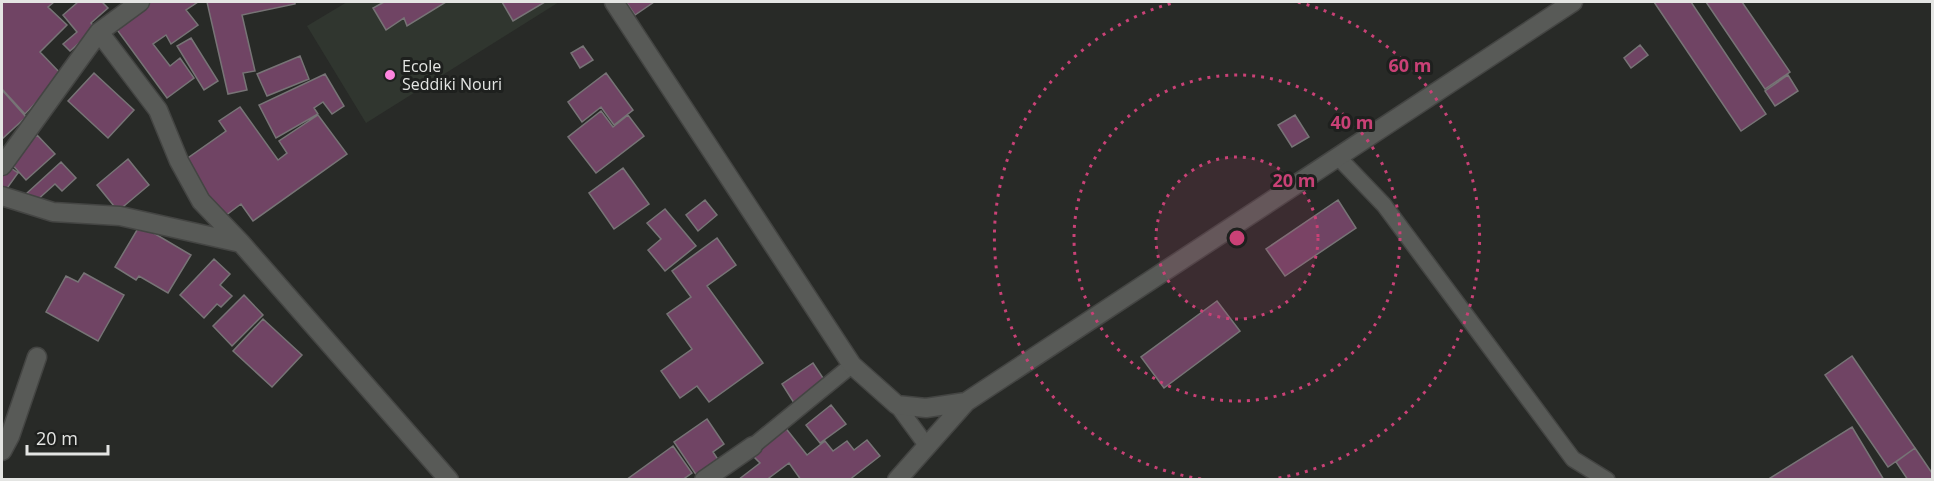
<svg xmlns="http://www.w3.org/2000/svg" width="1934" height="481" viewBox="0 0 1934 481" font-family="'Open Sans',sans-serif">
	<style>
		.built { fill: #30362f }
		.building { fill: #704464; stroke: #777476; stroke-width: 1.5 }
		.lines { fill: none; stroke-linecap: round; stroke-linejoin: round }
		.lane-casing { stroke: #444543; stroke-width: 18 }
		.street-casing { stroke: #444543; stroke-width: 21 }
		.lane { stroke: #585a57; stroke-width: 15 }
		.street { stroke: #585a57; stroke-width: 18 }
		.ring { fill: none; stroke: #c94176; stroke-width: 3; stroke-dasharray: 3 6 }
		.poi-dot { fill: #ff85df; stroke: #1e201e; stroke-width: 2 }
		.labels { text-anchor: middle; stroke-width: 6; stroke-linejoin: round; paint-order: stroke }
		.poi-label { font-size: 16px; fill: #e4e5e3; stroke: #1e201e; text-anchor: start }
		.centre { fill: #c94176; stroke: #1e201e; stroke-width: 3 }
		.ring-label { font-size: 18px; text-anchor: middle; font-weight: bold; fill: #c94176; stroke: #1e201e; stroke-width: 6; stroke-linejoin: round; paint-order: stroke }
	</style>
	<rect width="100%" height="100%" fill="#282a27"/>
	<!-- built -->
	<path class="built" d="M347,2H559L366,123L307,26Z"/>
	<!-- building -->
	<path class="building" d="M2,2H54L48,7L67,25L40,52L62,75L25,114L2,89Z
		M78,2H102L108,8L91,23L96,28L70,51L63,44L77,32L63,15Z
		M151,2H198L186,10L198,25L171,44L166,35L153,44L170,66L180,58L194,78L167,98L115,27Z
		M207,2H295V4L242,15L255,71L243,73L247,90L228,94Z
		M384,2H446L407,26L404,18L386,30L373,8Z
		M502,2H545L513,21Z
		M626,2H654L635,15Z
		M1654,2H1691L1766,114L1741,131Z
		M1706,2H1742L1790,72L1765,89Z
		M191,38L218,81L204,90L177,46Z
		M1640,45L1648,55L1631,68L1624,58Z
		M583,46L593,60L580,68L571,53Z
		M300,56L309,79L267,96L257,74Z
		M94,73L134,110L108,138L68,101Z
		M606,73L633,110L614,125L601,107L582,122L568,102Z
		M325,74L344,106L332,114L323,102L314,108L318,114L276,138L259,105Z
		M1788,75L1798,91L1775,106L1765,91Z
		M2,90L26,117L2,139Z
		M240,107L278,160L287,153L279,141L318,115L347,154L253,221L241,204L221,219L185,160L226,131L219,121Z
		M601,111L613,127L628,115L644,136L596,173L568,137Z
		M1295,115L1309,137L1292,147L1278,125Z
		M37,135L55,154L26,180L9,161Z
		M128,159L149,185L118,211L97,185Z
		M61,162L76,178L62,191L55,184L35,202L27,193Z
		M8,166L18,173L5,191L2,189V175Z
		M623,168L649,204L614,229L589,193Z
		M705,200L717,215L698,231L686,215Z
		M1338,200L1356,228L1285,276L1266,249Z
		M665,209L696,246L665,271L648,250L661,239L647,223Z
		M140,225L191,255L168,293L139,276L136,280L115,267Z
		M717,238L736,265L707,286L763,363L709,402L697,386L680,398L661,371L692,349L667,314L691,297L672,271Z
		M214,259L230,274L220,285L232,296L221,307L217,304L204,318L180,295Z
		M84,273L124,295L98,341L46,312L66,276L78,282Z
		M244,295L263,315L232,346L213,326Z
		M1217,301L1240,331L1164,388L1141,357Z
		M263,319L302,355L272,387L233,351Z
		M1852,356L1915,448L1888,467L1825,375Z
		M813,363L825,381L794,403L782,384Z
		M831,405L846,424L820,443L806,425Z
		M707,419L724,444L713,452L721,464L699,479L674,442Z
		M784,426L807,455L825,441L833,451L847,441L854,450L867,440L880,456L849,480H801L789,463L769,478L771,480H738L760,463L749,452Z
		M1852,427L1884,480H1767Z
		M673,446L692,473L682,480H626Z
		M1915,448L1932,473V480H1908L1896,462Z"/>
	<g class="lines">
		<!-- lane casing -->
		<g class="lane-casing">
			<path id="lane" d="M1338,157L1384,205L1573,459L1607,480
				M897,405L927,446
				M753,446L852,365"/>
		</g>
		<!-- street casing -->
		<g class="street-casing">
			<path id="street" d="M614,2L852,365L897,405L926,408L966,402L1573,2
				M99,32L158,110L179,161L201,201L241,243L449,480
				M2,166L99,32L140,2
				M2,196L53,212L120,216L241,243
				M2,451L10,436L37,357
				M704,480L753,446
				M897,480L966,402"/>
		</g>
		<!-- lane -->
		<use href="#lane" class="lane"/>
		<!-- street -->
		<use href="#street" class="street"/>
	</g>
	<!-- distance rings -->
	<circle cx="1237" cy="238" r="81" fill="#c94176" fill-opacity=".12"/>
	<g class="ring">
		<circle cx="1237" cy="238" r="81"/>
		<circle cx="1237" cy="238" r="163"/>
		<path d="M1201 479A244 244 0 0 1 1176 2M1298 2A244 244 0 0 1 1273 479"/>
	</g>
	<!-- markers -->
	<circle class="poi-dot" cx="390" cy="75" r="6"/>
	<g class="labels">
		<!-- poi labels -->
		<g class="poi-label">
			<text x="402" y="72">Ecole<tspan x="402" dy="18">Seddiki Nouri</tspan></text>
		</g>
	</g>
	<circle cx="1237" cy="238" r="9" class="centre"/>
	<g class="ring-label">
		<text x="1410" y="72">60 m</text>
		<text x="1352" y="129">40 m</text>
		<text x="1294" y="187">20 m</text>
	</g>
	<!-- border -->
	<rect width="1934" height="481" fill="none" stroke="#e4e5e3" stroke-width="6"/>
	<!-- scale -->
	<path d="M27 445v9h81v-9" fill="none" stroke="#e4e5e3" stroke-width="3"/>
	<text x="36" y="445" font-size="18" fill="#e4e5e3" stroke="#1e201e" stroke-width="4.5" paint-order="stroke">20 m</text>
</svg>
